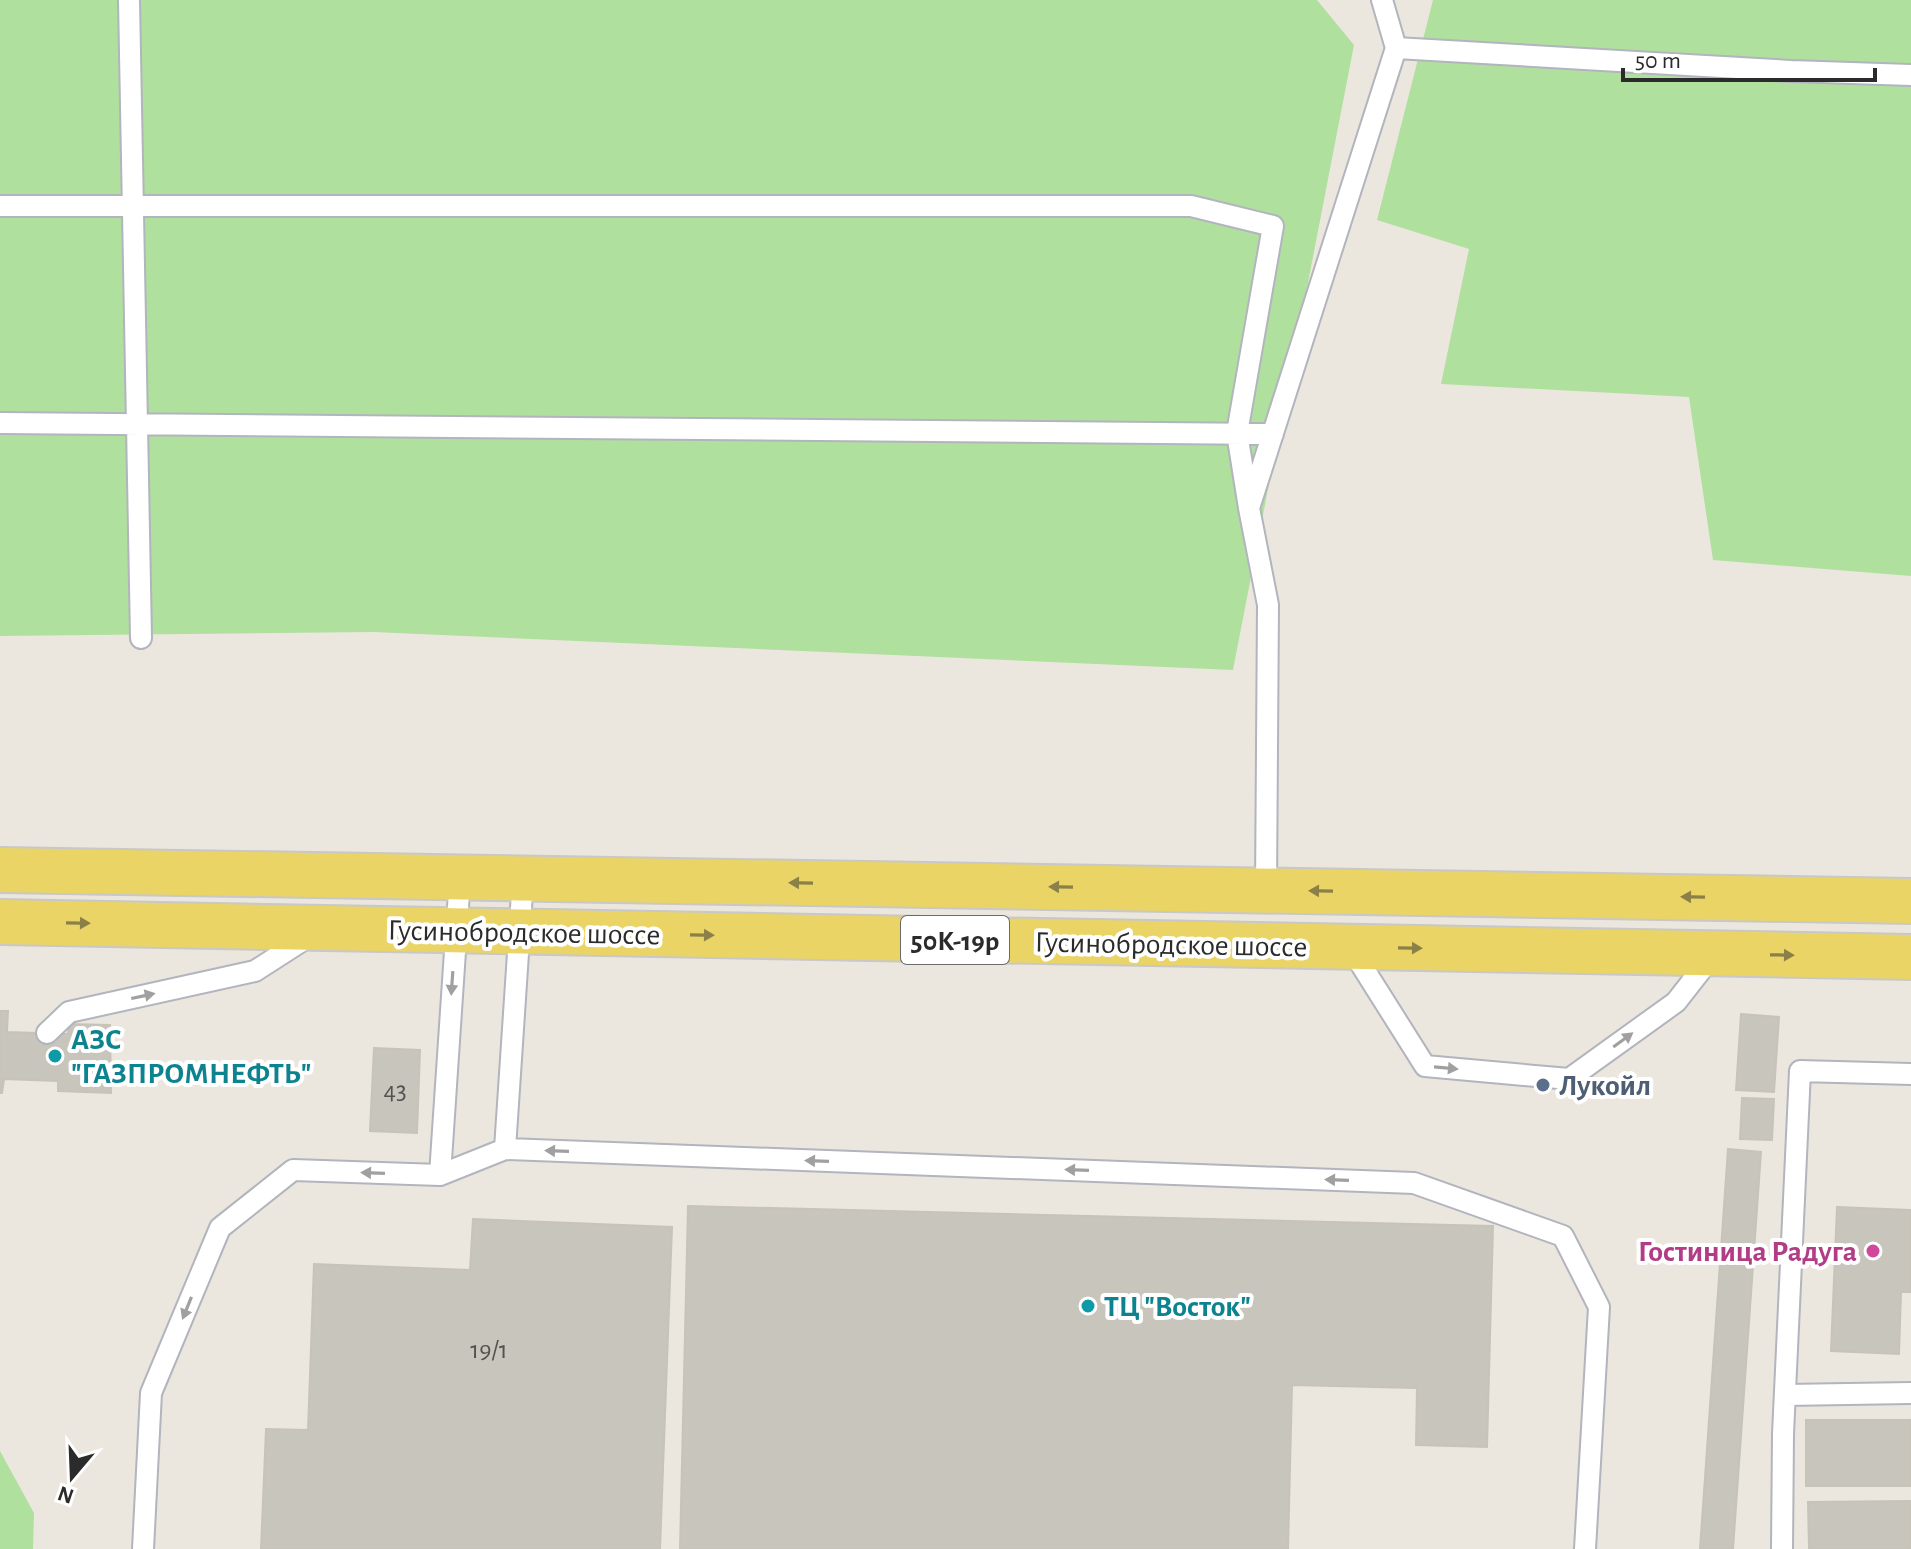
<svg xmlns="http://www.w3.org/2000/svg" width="1911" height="1549" viewBox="0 0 1911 1549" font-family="'Alegreya Sans',sans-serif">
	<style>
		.green { fill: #b0e09e }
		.building { fill: #c8c5bd; stroke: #c8c3b8; stroke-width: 2 }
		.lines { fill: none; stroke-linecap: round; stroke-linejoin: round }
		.service-casing { stroke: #b2b4be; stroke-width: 24 }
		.primary-casing { stroke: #c8c8c8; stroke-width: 48 }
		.service { stroke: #fff; stroke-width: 20 }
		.primary { stroke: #ead466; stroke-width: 44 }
		.oneway { fill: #8a8048 }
		.oneway2 { fill: #a0a0a0 }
		.culture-dot { fill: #0f9aa8; stroke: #fff; stroke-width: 3 }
		.service-dot { fill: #5c6f8a; stroke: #fff; stroke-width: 3 }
		.hotel-dot { fill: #d1479c; stroke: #fff; stroke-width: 3 }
		.labels { text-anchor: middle; stroke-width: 8; stroke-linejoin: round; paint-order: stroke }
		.number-label { font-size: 26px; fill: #525250 }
		.shield { fill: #fff; stroke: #6b6b6b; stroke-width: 2 }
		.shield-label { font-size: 28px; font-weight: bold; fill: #2b2b2b }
		.street-label { font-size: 30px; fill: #2b2b2b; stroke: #fff }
		.culture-label { font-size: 30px; font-weight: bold; fill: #0d838f; stroke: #fff; text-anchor: start }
		.service-label { font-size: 30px; font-weight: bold; fill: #4e5e75; stroke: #fff; text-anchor: start }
		.hotel-label { font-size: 30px; font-weight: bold; fill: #b23c85; stroke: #fff; text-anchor: end }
	</style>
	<rect width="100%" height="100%" fill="#ece7de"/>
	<!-- green -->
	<path class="green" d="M0,0H1317L1354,45L1233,670L373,632L0,636Z
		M1433,0H1911V576L1713,560L1689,397L1441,384L1469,249L1377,220Z
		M0,1451L34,1513L33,1549H0Z"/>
	<!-- building -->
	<path class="building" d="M0,1011H8L7,1032L68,1034L69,1024L110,1025L111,1093L58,1091V1081L4,1079L2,1093H0Z
		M1741,1014L1779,1017L1774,1092L1736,1090Z
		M374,1048L420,1050L417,1133L370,1131Z
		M1742,1098L1774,1099L1772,1140L1740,1139Z
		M1728,1149L1761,1152L1733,1549H1700Z
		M688,1206L1493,1226L1487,1447L1416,1445L1417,1388L1292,1385L1288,1549H680Z
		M1837,1207L1911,1210V1292H1901L1899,1354L1831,1351Z
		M473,1219L672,1227L660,1549H261L266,1429L308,1430L314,1264L470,1270Z
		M1806,1420H1911V1486H1806Z
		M1911,1501V1549H1809L1808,1502Z"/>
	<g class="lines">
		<!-- service casing -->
		<g class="service-casing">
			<path id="service" d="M129,0L141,638
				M1396,48L1791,71L1911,75
				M0,206H1191L1273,226L1237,433L1249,508
				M0,423L1273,434
				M523,878L505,1149L1414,1183L1563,1236L1599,1307L1585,1549
				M1266,890L1268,605L1249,508L1396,48L1382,0
				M1350,947L1425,1066L1569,1079L1676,1002L1712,956
				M47,1033L69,1012L255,971L311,935
				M440,1175L505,1149
				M1785,1395L1911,1393
				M143,1549L151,1393L220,1228L293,1170L440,1175L460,877
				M1782,1549L1783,1434L1800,1071L1911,1074"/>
		</g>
		<!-- primary casing -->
		<g class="primary-casing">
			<path id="primary" d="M0,870L1911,901
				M0,922L1911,957"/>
		</g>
		<!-- service -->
		<use href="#service" class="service"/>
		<!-- primary -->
		<use href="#primary" class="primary"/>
	</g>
	<!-- one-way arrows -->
	<defs><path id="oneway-solid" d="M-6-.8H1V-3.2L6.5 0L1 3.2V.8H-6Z" transform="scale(2)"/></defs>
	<g class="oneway">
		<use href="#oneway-solid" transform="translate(801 883) rotate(-179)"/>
		<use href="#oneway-solid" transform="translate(1061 887) rotate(-179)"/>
		<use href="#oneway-solid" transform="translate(1321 891) rotate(-179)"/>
		<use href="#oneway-solid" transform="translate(1693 897) rotate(-179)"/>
		<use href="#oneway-solid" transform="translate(78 923) rotate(1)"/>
		<use href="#oneway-solid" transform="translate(702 935) rotate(1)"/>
		<use href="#oneway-solid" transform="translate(1410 948) rotate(1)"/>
		<use href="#oneway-solid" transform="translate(1782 955) rotate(1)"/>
	</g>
	<g class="oneway2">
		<use href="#oneway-solid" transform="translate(452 983) rotate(94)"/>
		<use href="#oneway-solid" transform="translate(143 996) rotate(-12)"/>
		<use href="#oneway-solid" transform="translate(1623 1040) rotate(-36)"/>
		<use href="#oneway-solid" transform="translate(1446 1068) rotate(5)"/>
		<use href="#oneway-solid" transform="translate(557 1151) rotate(-178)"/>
		<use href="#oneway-solid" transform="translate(817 1161) rotate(-178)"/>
		<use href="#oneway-solid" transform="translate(1077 1170) rotate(-178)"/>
		<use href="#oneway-solid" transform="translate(373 1173) rotate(-178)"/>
		<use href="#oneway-solid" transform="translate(1337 1180) rotate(-178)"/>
		<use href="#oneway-solid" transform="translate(187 1308) rotate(112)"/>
	</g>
	<!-- markers -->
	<g class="culture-dot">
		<circle cx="55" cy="1056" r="8"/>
		<circle cx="1088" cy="1306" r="8"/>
	</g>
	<circle class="service-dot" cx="1543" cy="1085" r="8"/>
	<circle class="hotel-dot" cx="1873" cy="1251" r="8"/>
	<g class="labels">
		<!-- number labels -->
		<g class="number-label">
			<text x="395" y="1099">43</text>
			<text x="489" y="1358">19/1</text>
		</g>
		<!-- shield labels -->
		<rect class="shield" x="901" y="916" width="108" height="48" rx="6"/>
		<g class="shield-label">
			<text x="955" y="950">50К-19р</text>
		</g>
		<!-- street labels -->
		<g class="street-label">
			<text transform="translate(524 932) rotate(1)" y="10">Гусинобродское шоссе</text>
			<text transform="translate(1171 944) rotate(1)" y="10">Гусинобродское шоссе</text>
		</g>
		<!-- culture labels -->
		<g class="culture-label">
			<text x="71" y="1049">АЗС<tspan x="71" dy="34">"ГАЗПРОМНЕФТЬ"</tspan></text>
			<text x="1104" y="1316">ТЦ "Восток"</text>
		</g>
		<!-- service labels -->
		<g class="service-label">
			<text x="1559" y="1095">Лукойл</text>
		</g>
		<!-- hotel labels -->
		<g class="hotel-label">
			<text x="1857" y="1261">Гостиница Радуга</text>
		</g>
	</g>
	<!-- north arrow -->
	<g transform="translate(72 1477) rotate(199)" stroke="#ffffff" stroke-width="6" paint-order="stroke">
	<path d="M0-6L14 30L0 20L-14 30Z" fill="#2b2b2b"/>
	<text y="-12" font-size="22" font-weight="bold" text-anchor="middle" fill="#2b2b2b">N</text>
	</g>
	<!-- scale -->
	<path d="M1623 68v12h252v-12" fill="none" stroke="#2b2b2b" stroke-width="4"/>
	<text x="1635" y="68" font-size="24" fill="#2b2b2b" stroke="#ffffff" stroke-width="6" paint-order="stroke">50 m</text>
</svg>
